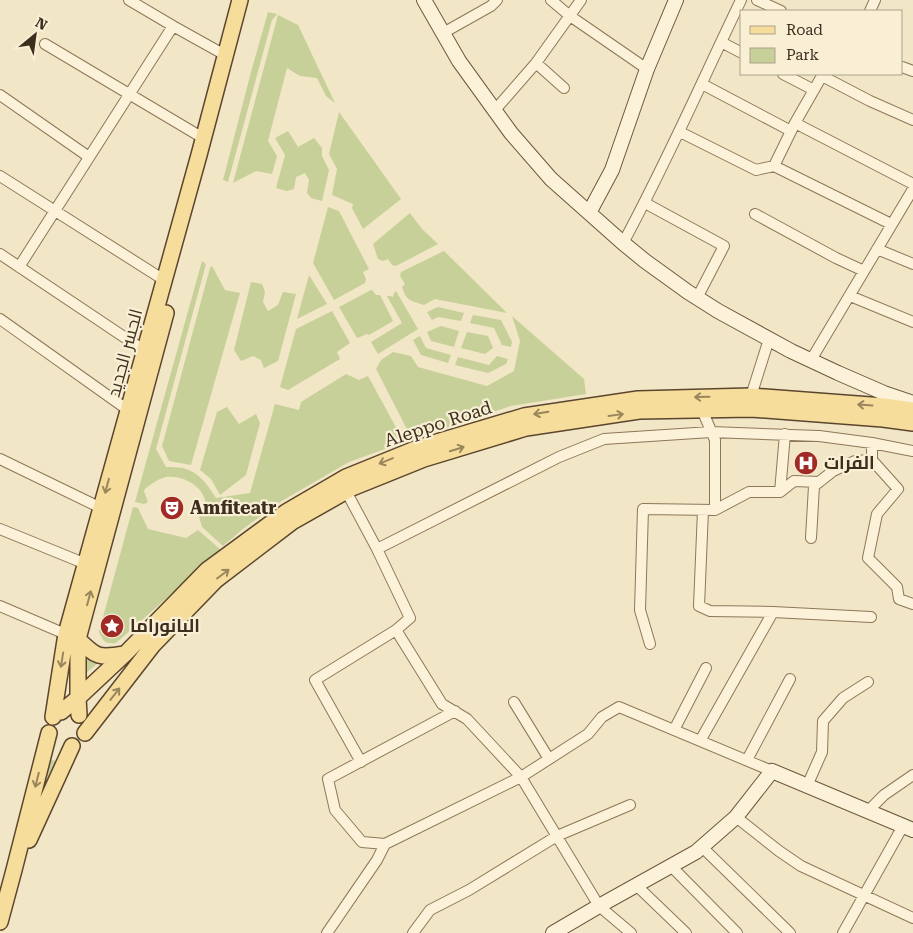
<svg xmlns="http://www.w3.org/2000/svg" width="913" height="933" viewBox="0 0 913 933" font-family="'Roboto Serif',Cairo,serif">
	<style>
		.green { fill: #c7d098 }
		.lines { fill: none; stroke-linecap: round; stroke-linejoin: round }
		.street-casing { stroke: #8e7759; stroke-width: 12 }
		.secondary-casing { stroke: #6f583d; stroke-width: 16 }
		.primary-casing { stroke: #5b452e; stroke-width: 18 }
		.street { stroke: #fbf2d9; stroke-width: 10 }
		.secondary { stroke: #fbf2d9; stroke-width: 14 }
		.primary { stroke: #f6dd9b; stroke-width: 15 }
		.oneway { stroke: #9a865c }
		.labels { text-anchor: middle; stroke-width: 4.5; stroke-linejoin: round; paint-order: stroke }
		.street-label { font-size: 18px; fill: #3d2e1e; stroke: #f8efd5 }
		.poi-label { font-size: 18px; font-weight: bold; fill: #3d2e1e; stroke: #f8efd5; text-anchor: start }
	</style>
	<rect width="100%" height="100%" fill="#f1e6c5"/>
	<!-- green -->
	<path class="green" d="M268,12L277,14L272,20L228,182L223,180L251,72Z
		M278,15L298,25L335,103L326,96L317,78L300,76L287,68L268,141L277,156L272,174L256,171L233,183Z
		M339,112L401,199L363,229L352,208L353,204L332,195L337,169L329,154Z
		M288,131L298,147L314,138L322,148V156L329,170L322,201L311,198L307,193L309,180L305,173L296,177L294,189L287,191L276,188L285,155L275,138Z
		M328,207L339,211L369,269L363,272L366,279L365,283L334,300L313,263Z
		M410,213L422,229L438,244L396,266L392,265L388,259L383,261L378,259L373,244Z
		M444,251L507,313L435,299L424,305C410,300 407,302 402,287L405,284L400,276L401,272Z
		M202,261L206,264L156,449L166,467C172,467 178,467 183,468C199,472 208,485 216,498L250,493L275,404L299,410L301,402L346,374L359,380L368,376L404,442L349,462L280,502L243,529L223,546L202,527L198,513L206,507C206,487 184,475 166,477C158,479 151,484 145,489L144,491L148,502L144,504L135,502Z
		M212,266L225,290L240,293L191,465L169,461L162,446L210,268Z
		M309,275L327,304L297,319Z
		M251,282L262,284L265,292L263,302L268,311L278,305L283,292L296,294L278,361L264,368L261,360L253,356L241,361L234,350Z
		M371,290L373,291L376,295H380L393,321L369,335L367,334L357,338L339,307Z
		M396,291L418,329L378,354L371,342L402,323L387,296H390L393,297L394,293Z
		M438,307L464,313L461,321L438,317L432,320L427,312Z
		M332,311L350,343L337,352L340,359L288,390L280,387L296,329Z
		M473,315L501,320L512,342L511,347L502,345L494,328L470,323Z
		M512,316L584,379L586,394L511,406L412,439L376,369L381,360L393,352L411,356L418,367L487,386L514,371L520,341Z
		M441,326L459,331L454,347L431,341L427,332Z
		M467,332L488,336L493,348L485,354L461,348Z
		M420,336L426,348L451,355L448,363L421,355L413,340Z
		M497,356L508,359L506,364L488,373L455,365L458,357L489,365Z
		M227,407L239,424L256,414L260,423L246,475L220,495L211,479L200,470L217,412Z
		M133,507L138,508L148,529L186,538L198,530L221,550L116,643C106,644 103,642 99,632Z
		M85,653L99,662L84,675Z
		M47,758L60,763L25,841Z"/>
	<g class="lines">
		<!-- street casing -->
		<g class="street-casing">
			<path id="street" d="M129,0L173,26L225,55
				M551,0L570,16L647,69
				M757,0L781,11
				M870,11L875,0
				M443,33L491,6L497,0
				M721,42L742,53
				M45,44L203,138
				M536,63L564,88
				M902,67L913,71
				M783,74L814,90
				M822,76L870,101L913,120
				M702,84L791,131
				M0,95L89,157
				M495,110L536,63L581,0
				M795,123L913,184
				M680,132L756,170L774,166L795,123L823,74
				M774,166L891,224
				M0,176L164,280
				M645,203L724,246L697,298
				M755,214L836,258L864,271
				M623,243C666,164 702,81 741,0
				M877,249L913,264
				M0,254L145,351
				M19,267L173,26
				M850,296L913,322
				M0,319L128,410
				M811,360L913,189
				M751,396L769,339
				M785,434L780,492L794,481L819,482
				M0,459L101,508
				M872,460L898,489L877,514L868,558L897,587L899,599L913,604
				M346,491L377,549L410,618L396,630L315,680L361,762
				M703,510L699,606L710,611L773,612L871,617
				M715,510L749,492H780
				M0,529L86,564
				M811,538L814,486L833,471L855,461L872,460V443
				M377,549L559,457L604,439L711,432L819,436L872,443L913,451
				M0,606L70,636
				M650,644L640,610L643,509L715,510V440L702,410
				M514,702L549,759
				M674,730L706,668
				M700,741L773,612
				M747,760L790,679
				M807,786L822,752L823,721L843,698L868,682
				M868,811L884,795L913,775
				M736,817L779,851L801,866L913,918
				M385,844L362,842L335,810L328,779L455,711
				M702,847L790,933
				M671,866L737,933
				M636,885L686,933
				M327,933L377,860L385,844L521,777L467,719L442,704L396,630
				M413,933L430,910L469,890L557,836L630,805
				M631,933L599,906L521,777L588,734L602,717L619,707L772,771
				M843,933L903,826"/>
		</g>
		<!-- secondary casing -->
		<g class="secondary-casing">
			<path id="secondary" d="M424,0L459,61L511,133L551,179L623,243L645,261L688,292L718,311L791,351L838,373L884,393L913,403
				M589,213L612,170L647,69L676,0
				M553,933L599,906L696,852L736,817L772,771L913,830"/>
		</g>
		<!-- primary casing -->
		<g class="primary-casing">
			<path id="primary" d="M78,639C97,658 99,658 125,654
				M61,712L78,698L125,654L207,570L286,512L346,477L420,447L524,416L638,399L751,396L884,406L913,410
				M79,715L78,698V639L166,313
				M53,717L66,634L199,155L240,0
				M85,733L153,645L216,580L292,522L352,488L424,459L526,428L639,411L751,409L883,419L913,423
				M29,840L72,746
				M0,922L14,870L49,733"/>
		</g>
		<!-- street -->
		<use href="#street" class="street"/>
		<!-- secondary -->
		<use href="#secondary" class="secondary"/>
		<!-- primary -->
		<use href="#primary" class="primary"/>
	</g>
	<!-- one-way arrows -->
	<defs><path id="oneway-shaft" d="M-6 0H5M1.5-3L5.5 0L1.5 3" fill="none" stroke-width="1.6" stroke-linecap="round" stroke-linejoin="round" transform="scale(1.25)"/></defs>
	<g class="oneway">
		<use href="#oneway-shaft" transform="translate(702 397) rotate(179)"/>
		<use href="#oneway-shaft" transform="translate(865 405) rotate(-176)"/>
		<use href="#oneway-shaft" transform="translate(541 413) rotate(171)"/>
		<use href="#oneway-shaft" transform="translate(616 415) rotate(-8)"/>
		<use href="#oneway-shaft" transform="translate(457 449) rotate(-17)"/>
		<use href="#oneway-shaft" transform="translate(386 461) rotate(158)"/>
		<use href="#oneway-shaft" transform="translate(107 486) rotate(105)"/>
		<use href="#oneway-shaft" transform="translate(223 574) rotate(-37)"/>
		<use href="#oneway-shaft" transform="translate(89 598) rotate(-75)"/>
		<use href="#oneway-shaft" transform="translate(62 660) rotate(99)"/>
		<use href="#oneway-shaft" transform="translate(115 694) rotate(-52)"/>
		<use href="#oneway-shaft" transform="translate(37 780) rotate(104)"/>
	</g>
	<!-- icons -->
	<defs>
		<g id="hospital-disc" transform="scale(1.25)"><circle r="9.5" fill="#a12a25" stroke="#f8efd5"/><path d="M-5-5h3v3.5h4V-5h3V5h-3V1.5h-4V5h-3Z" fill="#fff"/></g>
		<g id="theatre-disc" transform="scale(1.25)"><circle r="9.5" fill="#a12a25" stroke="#f8efd5"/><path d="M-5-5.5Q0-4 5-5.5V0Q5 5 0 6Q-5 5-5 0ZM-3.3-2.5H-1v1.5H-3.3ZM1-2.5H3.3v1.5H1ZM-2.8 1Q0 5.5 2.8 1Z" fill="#fff"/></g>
		<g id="sight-disc" transform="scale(1.25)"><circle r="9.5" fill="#a12a25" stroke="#f8efd5"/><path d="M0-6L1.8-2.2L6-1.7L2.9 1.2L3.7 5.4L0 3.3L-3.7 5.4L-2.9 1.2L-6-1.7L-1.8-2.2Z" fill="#fff"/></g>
	</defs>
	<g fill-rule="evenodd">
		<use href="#hospital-disc" x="806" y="463"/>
		<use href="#theatre-disc" x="172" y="508"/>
		<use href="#sight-disc" x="112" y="626"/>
	</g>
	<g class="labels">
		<!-- street labels -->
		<g class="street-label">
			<text transform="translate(125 353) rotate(-75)" y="6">الجسر الجديد</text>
			<text transform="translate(438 424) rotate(-18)" y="6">Aleppo Road</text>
		</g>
		<!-- poi labels -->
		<g class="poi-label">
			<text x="824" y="469">الفرات</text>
			<text x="190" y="514">Amfiteatr</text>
			<text x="130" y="632">البانوراما</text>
		</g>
	</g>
	<!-- legend -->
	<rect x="740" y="10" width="162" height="65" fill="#f8efd5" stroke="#ada28c"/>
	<rect x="750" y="26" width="25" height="8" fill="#f6dd9b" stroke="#ada28c"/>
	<text x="786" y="35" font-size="15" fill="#3d2e1e">Road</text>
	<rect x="750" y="48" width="25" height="15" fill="#c7d098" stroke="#ada28c"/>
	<text x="786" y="60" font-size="15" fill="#3d2e1e">Park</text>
	<!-- north arrow -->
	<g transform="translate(35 35) rotate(29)" stroke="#f8efd5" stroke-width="4" paint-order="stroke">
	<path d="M0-4L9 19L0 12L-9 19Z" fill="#3d2e1e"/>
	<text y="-8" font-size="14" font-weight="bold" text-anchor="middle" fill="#3d2e1e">N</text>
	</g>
</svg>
